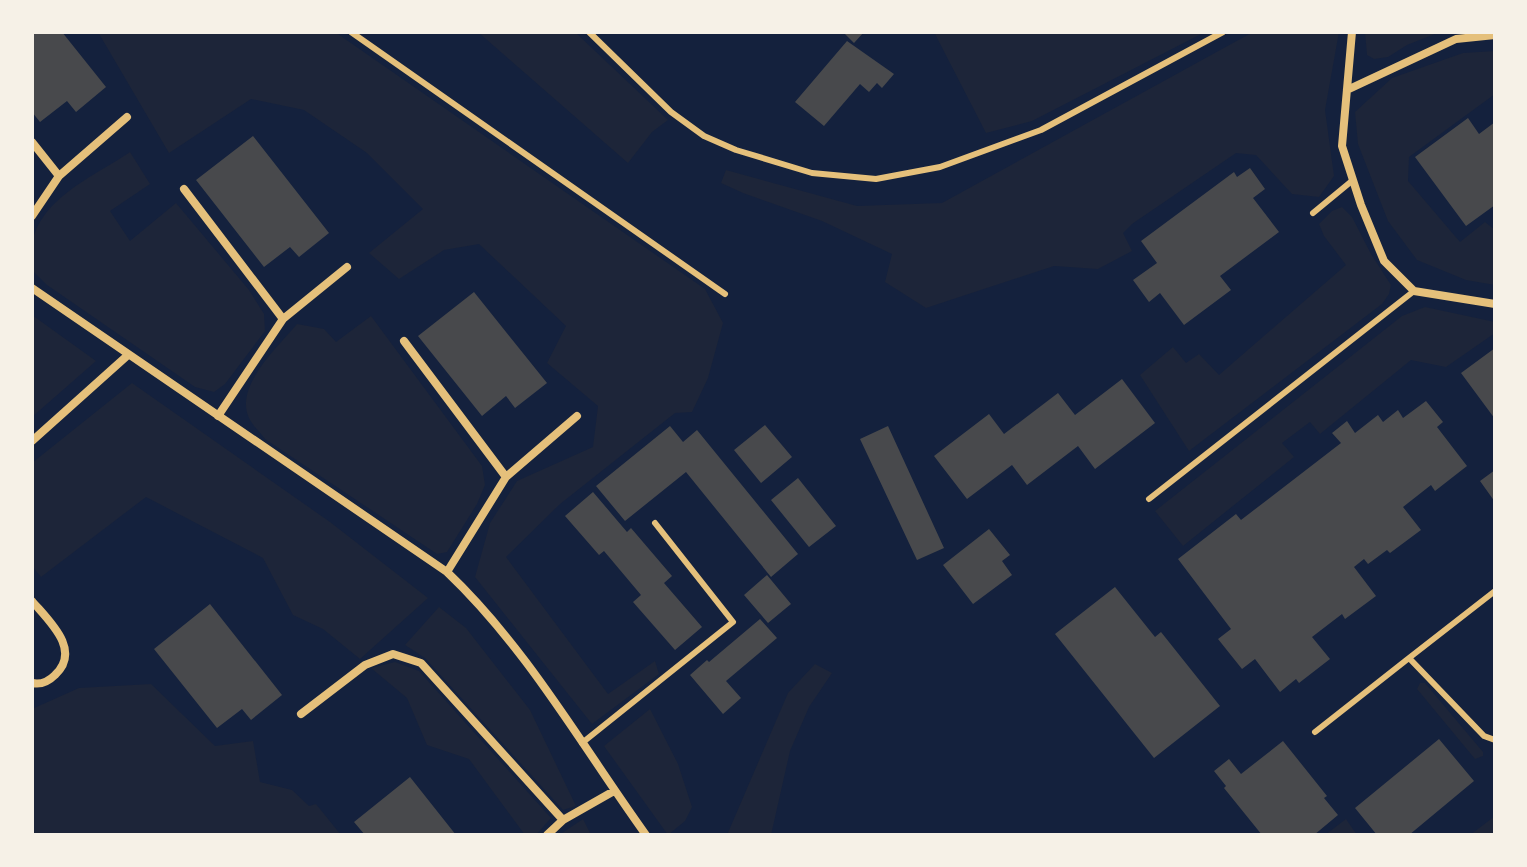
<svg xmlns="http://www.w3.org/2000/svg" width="1527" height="867" viewBox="0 0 1527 867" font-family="'DejaVu Sans',sans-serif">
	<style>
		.green { fill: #1d2539 }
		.building { fill: #48494c }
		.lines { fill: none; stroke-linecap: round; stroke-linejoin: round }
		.service { stroke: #e5c07b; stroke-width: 6 }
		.minor { stroke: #e5c07b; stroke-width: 8 }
	</style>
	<rect width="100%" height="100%" fill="#14213d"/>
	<!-- green -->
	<path class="green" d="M98,32H335L705,289L723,323L708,378L692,412L675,413L560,504L506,557L608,694L655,661L659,674L592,724L475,577L490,523L517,481L593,447L598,406L547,363L566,326L479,244L444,250L399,279L369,253L423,209L367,153L304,110L251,99L169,153Z
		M478,32H575L668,120L652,132L628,163Z
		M934,32H1205L1032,121L986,133Z
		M1253,32H1339L1325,110L1334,176L1319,197L1292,194L1256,155L1236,153L1132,224L1123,233L1132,251L1098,269L1054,266L926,308L885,282L892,254L822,221L743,193L721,183L726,170L857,206L942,203Z
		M1365,32H1440L1407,45L1388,57L1374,59L1367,55Z
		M1495,51V94L1409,157L1408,181L1460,242L1485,222L1495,230V285L1466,280L1417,260L1388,221L1358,144L1355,112L1392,78L1463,53Z
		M130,152L150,184L110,211L130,241L176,203L249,290L264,314L265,331L225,384L214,392L195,387L47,285L32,270C32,262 31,252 32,244C40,198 95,176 130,152Z
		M1342,207L1352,217L1371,254L1391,285L1389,294L1382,304L1189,451L1140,375L1173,347L1186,363L1199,354L1219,375L1346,265L1324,236L1319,224L1332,211Z
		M1425,307L1495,322V333L1446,367L1411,360L1320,434L1310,422L1282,443L1294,457L1183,546L1155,511L1402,316Z
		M32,315L96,361L32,417Z
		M371,316L482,466L485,485L477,504L447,552L437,554L265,439C260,432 252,425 249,418C234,386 278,347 297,324L324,329L336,342Z
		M132,383L330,522L428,598L360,659L323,629L293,615L263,558L146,497L41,577L32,566V463Z
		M439,607L466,628L530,710L576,806L563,810L425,658L405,645Z
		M395,662L419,671L551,818L536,835H525L469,759L427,745L407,698L371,668Z
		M815,664L832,673L809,707L790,751L771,835H727L788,693Z
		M1420,683H1425L1483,752V756L1475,759L1417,689Z
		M151,684L215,746L253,741L260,782L292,790L309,806L316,804L341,835H32V709L79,688Z
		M650,709L678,764L692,807L685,821L668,835L604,746Z
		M1495,815V835H1470L1495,816Z
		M583,819L591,835H559Z
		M1346,819L1357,835H1325Z"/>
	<!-- building -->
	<path class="building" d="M32,32H62L106,87L76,112L67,101L40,122L32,112Z
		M843,32H864L854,43Z
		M847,41L894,74L882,88L877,83L869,92L860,84L824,126L795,102Z
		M1468,118L1479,134L1495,122V205L1466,226L1415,157Z
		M253,136L329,233L299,257L290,247L264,267L196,180Z
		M1250,168L1265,189L1253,198L1279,232L1220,276L1231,290L1184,325L1160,293L1149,302L1133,280L1157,263L1141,241L1234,172L1237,177Z
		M474,292L547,383L515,408L506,396L482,416L418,336Z
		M1495,348V419L1461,373Z
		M1122,379L1155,423L1095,469L1078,446L1027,485L1012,465L967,499L934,456L989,414L1004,434L1058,393L1075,415Z
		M1426,401L1443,422L1437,427L1467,466L1435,491L1431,485L1403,507L1421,530L1390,553L1387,550L1368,564L1364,559L1354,567L1376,596L1345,619L1342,614L1312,637L1330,659L1299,683L1296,679L1280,692L1255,659L1242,669L1218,639L1231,629L1178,559L1236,514L1241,520L1341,443L1332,433L1347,421L1355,433L1378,415L1383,422L1398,410L1403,418Z
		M765,425L792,457L761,483L734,450Z
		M670,426L683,442L697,430L798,554L771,577L686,472L625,521L596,486Z
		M888,426L944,548L917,560L860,439Z
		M1495,470V502L1480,481Z
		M798,478L836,526L809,547L771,500Z
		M593,492L627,532L631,528L672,576L664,583L702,627L675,650L633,602L641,595L604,551L599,555L565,516Z
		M989,529L1010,555L1002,561L1012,575L973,604L943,565Z
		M767,575L791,604L768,623L744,595Z
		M1115,587L1155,637L1161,632L1220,706L1154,758L1055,634Z
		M210,604L282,695L251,720L242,709L217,728L154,649Z
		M760,619L777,638L726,681L741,698L723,714L690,675L707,660L709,662Z
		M1439,739L1474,781L1409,835H1377L1355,808Z
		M1283,741L1327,796L1324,798L1338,815L1314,835H1262L1224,788L1226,786L1214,771L1229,759L1241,774Z
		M410,777L456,835H365L354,822Z"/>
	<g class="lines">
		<!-- service -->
		<path class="service" d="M351,32L725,294
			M589,32L671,112L704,136L736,150L812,173L876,179L940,167L1041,130L1223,32
			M1313,213L1353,180
			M1149,499L1414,291
			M1409,658L1495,591
			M1315,732L1409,658L1484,736L1495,740
			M582,743L733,622L655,523"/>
		<!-- minor -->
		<path class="minor" d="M1352,32L1342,146L1361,205L1384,261L1414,291L1495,304
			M1347,90L1456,39L1495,35
			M32,142L59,176
			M184,189L283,319
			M32,216L59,176L127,117
			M32,288L447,572C527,648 582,746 646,835
			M404,341L506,477
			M218,416L283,319L347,267
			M32,441L128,355
			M447,572L506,477L577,416
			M32,601C49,621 82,650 55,675C48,682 41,685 32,683
			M301,714L365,665L393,654L421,663L563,820
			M547,835L563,820L614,791"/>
	</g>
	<!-- border -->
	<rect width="1527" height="867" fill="none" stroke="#f6f1e7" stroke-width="68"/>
</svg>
